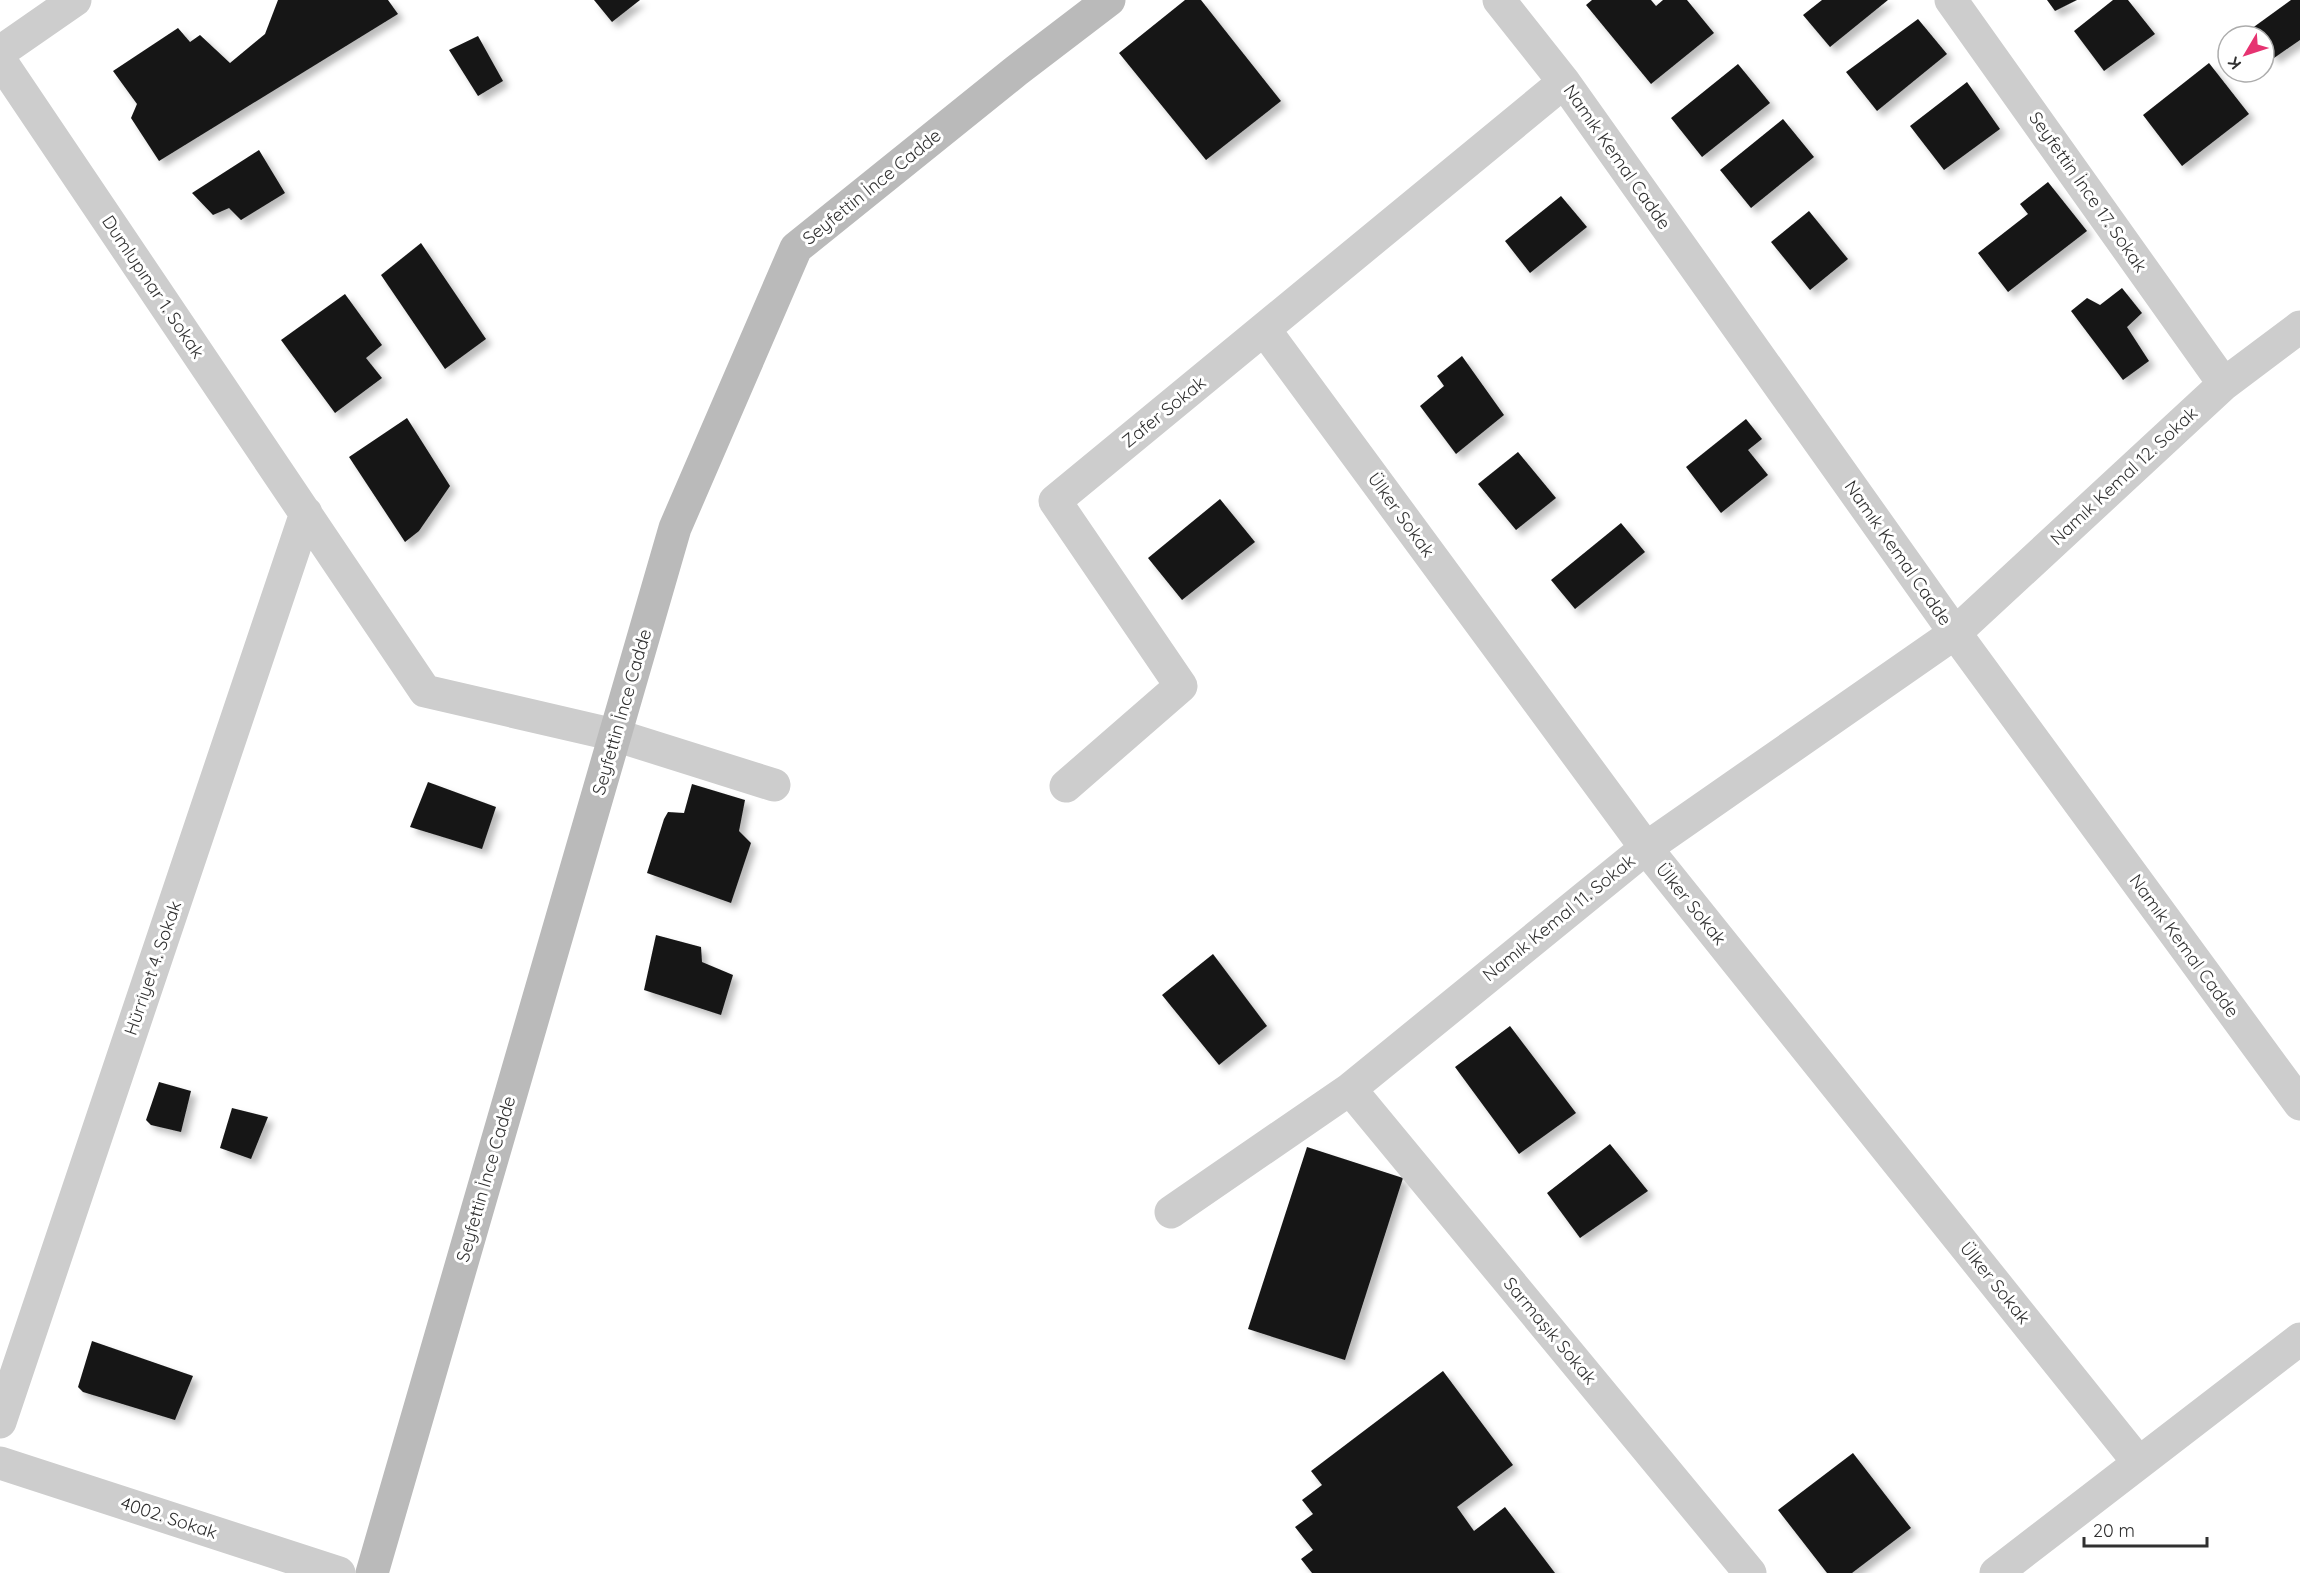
<svg xmlns="http://www.w3.org/2000/svg" width="2300" height="1573" viewBox="0 0 2300 1573" font-family="Quicksand,sans-serif">
	<style>
		.building { fill: #171717; filter: url(#shadow) }
		.lines { fill: none; stroke-linecap: round; stroke-linejoin: round }
		.minor { stroke: #cdcdcd; stroke-width: 33 }
		.secondary { stroke: #bababa; stroke-width: 33 }
		.labels { text-anchor: middle; stroke-width: 6; stroke-linejoin: round; paint-order: stroke }
		.street-label { font-size: 18px; fill: #303030; stroke: #fff }
	</style>
	<defs>
		<filter id="shadow"><feDropShadow dx="5.5" dy="5.5" stdDeviation="3" flood-color="#0004"/></filter>
	</defs>
	<rect width="100%" height="100%" fill="#fff"/>
	<!-- building -->
	<path class="building" d="M278,0H388L398,14L159,161L131,118L137,104L113,71L178,28L190,42L200,35L230,63L265,34Z
		M594,0H640L612,22Z
		M1185,0H1201L1281,101L1206,160L1119,53Z
		M1592,0H1651L1656,6L1663,0H1687L1714,33L1651,84L1586,5Z
		M1822,0H1888L1830,47L1803,15Z
		M2047,0H2077L2055,11Z
		M2113,0H2128L2155,34L2104,71L2074,31Z
		M2291,0H2300V40L2274,58L2264,45V36H2257L2251,29Z
		M1918,19L1947,54L1877,111L1846,72Z
		M478,36L503,81L478,96L449,50Z
		M2209,63L2249,114L2182,166L2143,115Z
		M1738,64L1770,103L1702,157L1671,118Z
		M1967,82L2000,129L1944,170L1910,126Z
		M1783,119L1814,157L1751,208L1720,170Z
		M259,150L285,193L241,220L229,208L213,215L192,193Z
		M2048,182L2087,231L2008,292L1978,253L2028,214L2020,204Z
		M1561,196L1587,227L1530,273L1505,241Z
		M1809,211L1848,259L1810,290L1771,242Z
		M421,243L486,339L445,369L381,275Z
		M2122,288L2142,313L2127,327L2149,361L2123,380L2071,311L2087,298L2100,305Z
		M345,294L382,345L366,358L382,378L335,413L281,340Z
		M1462,356L1504,415L1456,454L1420,406L1444,386L1437,376Z
		M407,418L450,486L419,531L405,542L349,457Z
		M1746,419L1762,439L1748,450L1768,475L1721,513L1686,467Z
		M1518,452L1556,498L1516,530L1478,484Z
		M1220,499L1255,542L1182,600L1148,558Z
		M1621,523L1645,552L1575,609L1551,580Z
		M428,782L496,807L482,849L410,827Z
		M692,784L745,800L739,831L751,843L731,903L647,873L664,819L668,812L684,813Z
		M656,935L701,947L702,962L733,975L721,1015L644,990Z
		M1213,954L1267,1026L1219,1065L1162,995Z
		M1510,1026L1576,1113L1519,1154L1455,1067Z
		M159,1082L191,1091L181,1132L151,1125L146,1120Z
		M232,1108L268,1117L251,1159L220,1148Z
		M1610,1144L1648,1191L1580,1238L1547,1193Z
		M1307,1147L1403,1178L1345,1360L1248,1329Z
		M92,1341L193,1376L175,1420L83,1392L78,1387Z
		M1443,1371L1513,1465L1457,1507L1474,1531L1505,1507L1555,1573H1312L1301,1559L1313,1550L1295,1527L1313,1514L1302,1500L1322,1485L1311,1471Z
		M1853,1453L1911,1528L1852,1573H1827L1778,1510Z"/>
	<g class="lines">
		<!-- minor -->
		<path class="minor" d="M1499,0L1564,82L1955,633L2300,1104
			M1951,0L2224,384
			M0,52L75,0
			M0,60L425,691L615,735L774,785
			M1264,329L1646,848L2139,1463
			M1066,786L1181,686L1055,501L1564,82
			M1350,1089L1750,1573
			M1171,1212L1350,1089L1646,848L1955,633L2224,384L2300,327
			M0,1422L306,513
			M0,1463L339,1573
			M1996,1573L2300,1339"/>
		<!-- secondary -->
		<path class="secondary" d="M372,1573L675,528L796,248L1016,71L1109,0"/>
	</g>
	<g class="labels">
		<!-- street labels -->
		<g class="street-label">
			<text transform="translate(1617 157) rotate(55)" y="6">Namık Kemal Cadde</text>
			<text transform="translate(872 187) rotate(-39)" y="6">Seyfettin İnce Cadde</text>
			<text transform="translate(2088 192) rotate(55)" y="6">Seyfettin İnce 17. Sokak</text>
			<text transform="translate(153 287) rotate(56)" y="6">Dumlupınar 1. Sokak</text>
			<text transform="translate(1164 412) rotate(-39)" y="6">Zafer Sokak</text>
			<text transform="translate(2124 476) rotate(-43)" y="6">Namık Kemal 12. Sokak</text>
			<text transform="translate(1401 515) rotate(54)" y="6">Ülker Sokak</text>
			<text transform="translate(1898 553) rotate(55)" y="6">Namık Kemal Cadde</text>
			<text transform="translate(622 712) rotate(-74)" y="6">Seyfettin İnce Cadde</text>
			<text transform="translate(1691 904) rotate(51)" y="6">Ülker Sokak</text>
			<text transform="translate(1559 918) rotate(-39)" y="6">Namık Kemal 11. Sokak</text>
			<text transform="translate(2184 946) rotate(54)" y="6">Namık Kemal Cadde</text>
			<text transform="translate(153 968) rotate(-71)" y="6">Hürriyet 4. Sokak</text>
			<text transform="translate(486 1179) rotate(-74)" y="6">Seyfettin İnce Cadde</text>
			<text transform="translate(1995 1283) rotate(51)" y="6">Ülker Sokak</text>
			<text transform="translate(1550 1331) rotate(50)" y="6">Sarmaşık Sokak</text>
			<text transform="translate(169 1518) rotate(18)" y="6">4002. Sokak</text>
		</g>
	</g>
	<!-- north arrow -->
	<g transform="translate(2246 54) rotate(231)"><circle r="28" fill="#ffffff" stroke="#acacac" stroke-width="1.5"/>
	<path d="M0-4.5L10 22L0 15L-10 22Z" fill="#e63371"/>
	<text y="-9" font-size="16" font-weight="bold" text-anchor="middle" fill="#303030">K</text>
	</g>
	<!-- scale -->
	<path d="M2084 1537v9h123v-9" fill="none" stroke="#303030" stroke-width="3"/>
	<text x="2093" y="1537" font-size="18" fill="#303030" stroke="#ffffff" stroke-width="4.5" paint-order="stroke">20 m</text>
</svg>
